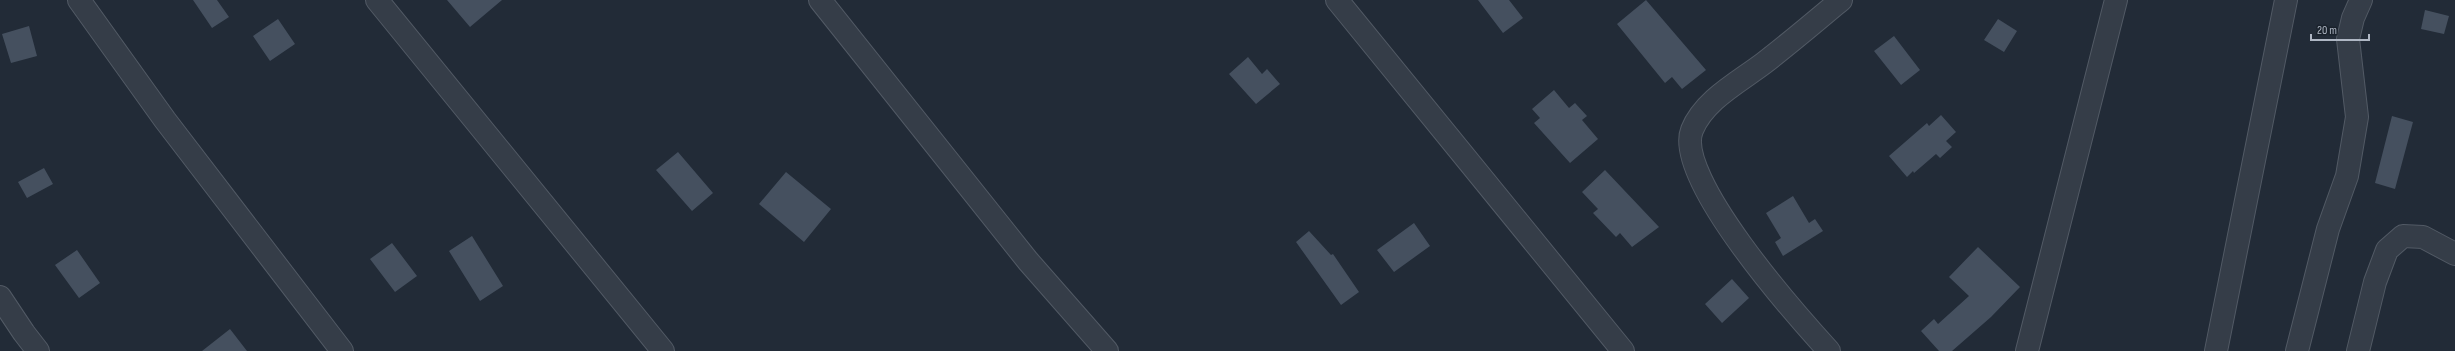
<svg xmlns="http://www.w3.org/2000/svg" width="2455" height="351" viewBox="0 0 2455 351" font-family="'Sofia Sans Condensed',sans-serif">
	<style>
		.building { fill: #45505f }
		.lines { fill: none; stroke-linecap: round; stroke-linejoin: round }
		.minor-casing { stroke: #525a65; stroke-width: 24 }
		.minor { stroke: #353d48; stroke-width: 22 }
	</style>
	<rect width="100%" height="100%" fill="#222b37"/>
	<!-- building -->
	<path class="building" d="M193,0H217L229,17L212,28Z
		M447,0H502L470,27Z
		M1478,0H1509L1523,18L1503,33Z
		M1646,0L1706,70L1682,89L1672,77L1665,83L1617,24Z
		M2425,10L2449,16L2444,34L2421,29Z
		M278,19L295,44L270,61L253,36Z
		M1998,19L2017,31L2004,52L1984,40Z
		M29,26L37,56L11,63L2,34Z
		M1894,36L1920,70L1901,85L1874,51Z
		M1248,57L1262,74L1267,69L1280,84L1256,104L1229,74Z
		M1554,90L1569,108L1575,103L1587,116L1582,120L1598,139L1570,163L1534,123L1540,118L1532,109Z
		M1941,115L1956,132L1946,141L1952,147L1940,158L1936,154L1914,173L1913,171L1907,177L1889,156L1927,123L1929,126Z
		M2392,116L2413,122L2395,189L2375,183Z
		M678,152L713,193L692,211L656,170Z
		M44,168L53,184L27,198L18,182Z
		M1605,170L1659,227L1632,247L1620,233L1616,237L1593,213L1598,209L1582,192Z
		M786,172L831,209L804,242L759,204Z
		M1793,196L1809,223L1815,219L1823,231L1783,256L1775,242L1781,238L1766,213Z
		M1414,223L1430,246L1394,272L1377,250Z
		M1309,231L1331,255L1333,254L1359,292L1341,305L1296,242Z
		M472,236L503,286L480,301L449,251Z
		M392,243L417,276L395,292L370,259Z
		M1978,247L2020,287L1991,317L1952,351H1939L1921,331L1934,319L1938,324L1969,296L1949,277Z
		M77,250L100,283L79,298L55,265Z
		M1732,279L1749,298L1722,323L1705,304Z
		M230,329L247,351H202Z"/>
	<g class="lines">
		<!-- minor casing -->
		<g class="minor-casing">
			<path id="minor" d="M79,0L165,120L342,351
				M377,0L663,351
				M820,0L1028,261L1107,351
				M1337,0L1623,351
				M0,297L24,333L38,351
				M1829,351C1797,316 1673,177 1692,130C1704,100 1739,82 1764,63C1790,43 1816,21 1841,0
				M2027,351L2116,0
				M2216,351L2286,0
				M2297,351L2328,229L2347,176L2357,117L2348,39L2353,18L2361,0
				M2358,351L2375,282L2387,250L2403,236L2423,237L2455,254"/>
		</g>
		<!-- minor -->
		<use href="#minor" class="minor"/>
	</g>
	<!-- scale -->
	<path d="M2311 34v6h58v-6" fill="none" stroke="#afb7c4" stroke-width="2"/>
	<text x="2317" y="34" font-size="12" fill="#afb7c4" stroke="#1a222c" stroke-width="3" paint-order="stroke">20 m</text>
</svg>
